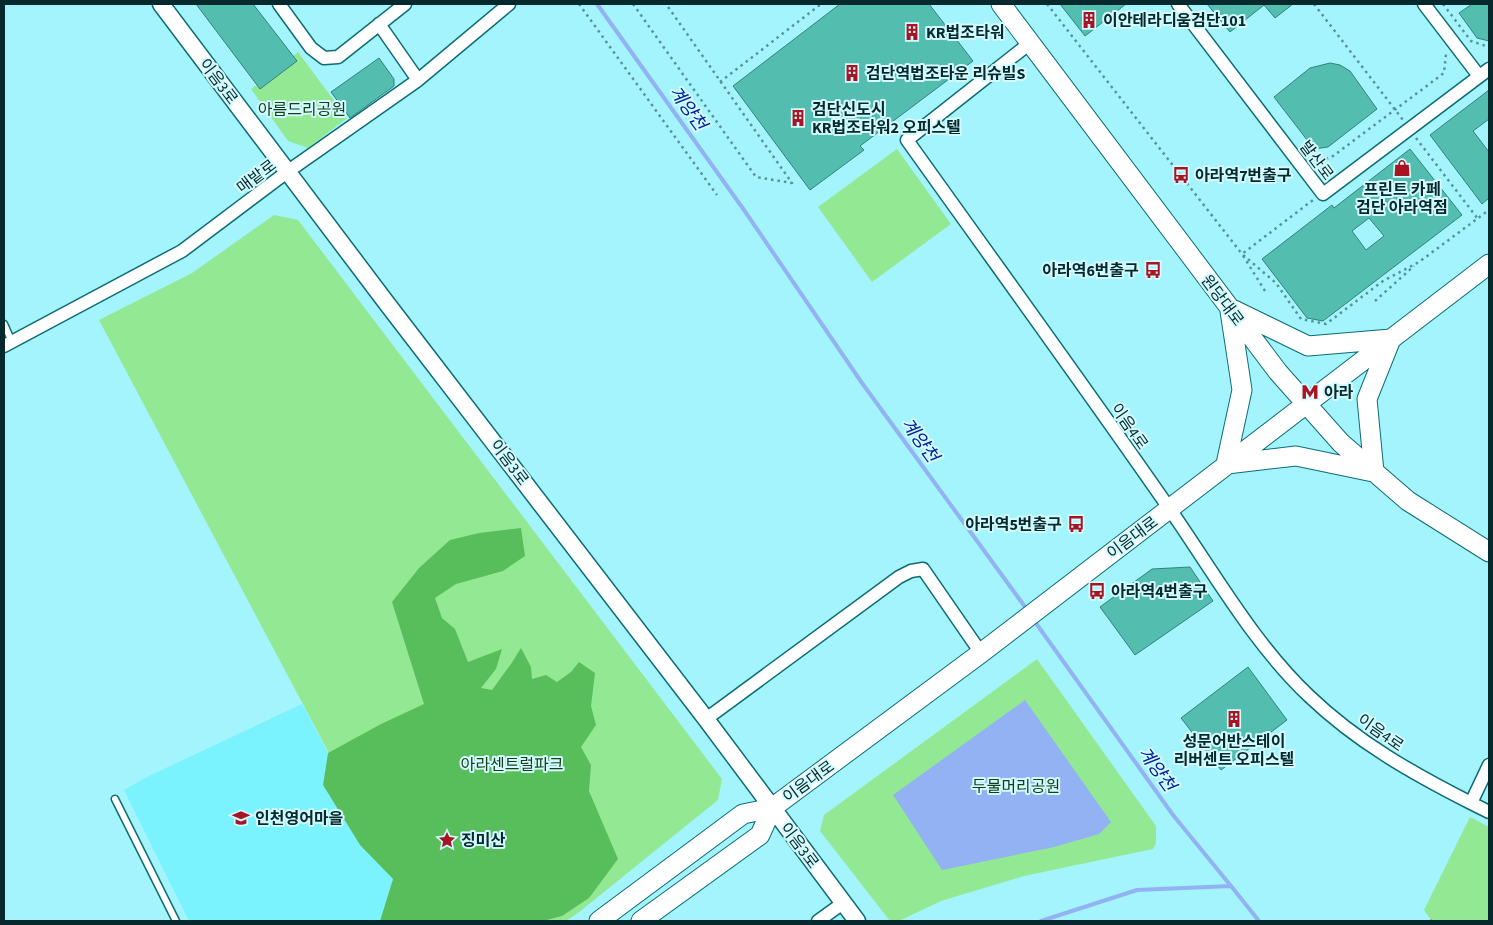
<svg xmlns="http://www.w3.org/2000/svg" width="1493" height="925" viewBox="0 0 1493 925" font-family="'Source Sans 3','Noto Sans KR',sans-serif">
	<style>
		.built { fill: #7af3ff }
		.green { fill: #93e993 }
		.forest { fill: #58be5b }
		.water { fill: #92b2f3 }
		.lines { fill: none; stroke-linecap: round; stroke-linejoin: round }
		.stream { stroke: #92b2f3; stroke-width: 4 }
		.building { fill: #53bdaf; stroke: #32837a; fill-rule: evenodd }
		.service-casing { stroke: #0d6c74; stroke-width: 9 }
		.minor-casing { stroke: #0d6c74; stroke-width: 15 }
		.tertiary-casing { stroke: #0d6c74; stroke-width: 19 }
		.secondary-casing { stroke: #0d6c74; stroke-width: 21 }
		.path { stroke: #589399; stroke-width: 2.5; stroke-dasharray: 2.5 4; stroke-linecap: butt }
		.service { stroke: #fff; stroke-width: 6 }
		.minor { stroke: #fff; stroke-width: 12 }
		.tertiary { stroke: #fff; stroke-width: 16 }
		.secondary { stroke: #fff; stroke-width: 19 }
		.labels { text-anchor: middle; stroke-width: 4; stroke-linejoin: round; paint-order: stroke }
		.poi-label { font-size: 16px; font-weight: bold; fill: #06292d; stroke: #d3fafe; text-anchor: start }
		.street-label { font-size: 16px; fill: #06292d; stroke: #d3fafe }
		.park-label { font-size: 16px; fill: #153e17; stroke: #d3fafe }
		.water-label { font-size: 18px; font-style: italic; fill: #02239f; stroke: #d3fafe }
	</style>
	<rect width="100%" height="100%" fill="#a3f4fd"/>
	<!-- built -->
	<path class="built" d="M302,704L328,753L323,785L360,845L393,879L380,921H189L124,790L151,775Z"/>
	<!-- green -->
	<path class="green" d="M298,52L347,118L308,148L288,141L251,89Z
		M897,149L951,224L872,282L818,207Z
		M274,215L298,220L722,779L718,800L578,913L566,921H418L99,320L192,273Z
		M1037,659L1156,826V843L1153,849L1024,876L941,901L899,921H890L820,831L824,815Z
		M1470,817L1489,827V917L1487,921H1432L1424,910Z"/>
	<!-- forest -->
	<path class="forest" d="M521,528L525,556L503,571L456,584L435,598L442,618L455,629L468,662L502,649L496,669L481,688L492,690L511,664L521,648L531,667L532,679L546,675L557,682L571,672L579,662L595,673L591,706L596,725L581,747L591,765L589,791L618,859L589,898L562,916L543,921H380L393,879L360,845L323,785L328,753L381,724L424,704L392,602L419,568L450,540L479,533Z"/>
	<!-- water -->
	<path class="water" d="M1025,700L1111,822L1099,834L1054,847L942,870L893,795Z"/>
	<g class="lines">
		<!-- stream -->
		<path class="stream" d="M597,4L744,210L862,383L1028,611
			M1033,619L1173,815L1231,886
			M1041,921L1137,890L1231,886L1259,921"/>
	</g>
	<!-- building -->
	<path class="building" d="M196,4H253L297,61L260,89Z
		M840,4H929L973,61L860,146L864,150L810,190L733,86Z
		M1060,4H1126L1085,36Z
		M1207,4H1293L1275,18L1264,5L1230,32Z
		M1472,4H1489V41L1477,38L1459,13Z
		M379,58L394,79V86L350,118L331,92Z
		M1330,63L1340,65L1350,71L1377,109L1328,147L1314,149L1274,97L1310,68Z
		M1489,90V119L1473,131L1489,152V198L1482,204L1430,135Z
		M1410,149L1462,215L1323,321L1307,318L1262,259L1332,205L1334,208ZM1369,218L1384,236L1366,250L1352,231Z
		M1190,567L1213,601L1135,655L1100,607L1152,569Z
		M1248,667L1287,720L1221,770L1181,718Z"/>
	<g class="lines">
		<!-- service casing -->
		<g class="service-casing">
			<path id="service" d="M4,324L12,342
				M115,799L176,921"/>
		</g>
		<!-- minor casing -->
		<g class="minor-casing">
			<path id="minor" d="M279,4L311,48L324,58L338,57L405,4
				M1178,4L1323,194L1489,69
				M1424,4L1479,76
				M379,24L418,80
				M1030,43L907,140C994,262 1083,384 1169,508C1213,571 1253,643 1309,696C1357,742 1412,773 1471,803
				M4,346L182,251L287,172L418,80L509,4
				M706,719L899,577L911,571L923,569L981,653
				M1489,765L1471,803L1489,812
				M818,921L843,903"/>
		</g>
		<!-- tertiary casing -->
		<g class="tertiary-casing">
			<path id="tertiary" d="M161,4L385,301L706,719L857,921"/>
		</g>
		<!-- secondary casing -->
		<g class="secondary-casing">
			<path id="secondary" d="M1001,4L1278,372L1341,443L1408,501L1489,552
				M1234,310L1308,346L1391,339L1367,399L1374,472
				M1226,464L1242,390L1230,311
				M1227,464L1296,456L1373,472
				M599,921L743,814L772,808L981,653L1489,264
				M641,921L760,835L772,808"/>
		</g>
		<!-- path -->
		<path class="path" d="M579,4L717,195
			M633,4L756,177L792,183L666,4
			M1047,4L1242,254L1276,283L1301,319L1326,324L1383,281L1419,262L1489,210
			M1314,4L1403,120
			M1443,4L1471,41L1489,47
			M720,82L821,4
			M1416,138L1478,219
			M1309,153L1322,161L1333,156L1444,73L1446,54
			M1265,291L1242,254L1313,200
			M1375,301L1414,266
			M1431,921L1432,920"/>
		<!-- service -->
		<use href="#service" class="service"/>
		<!-- minor -->
		<use href="#minor" class="minor"/>
		<!-- tertiary -->
		<use href="#tertiary" class="tertiary"/>
		<!-- secondary -->
		<use href="#secondary" class="secondary"/>
	</g>
	<!-- icons -->
	<defs>
		<g id="building-bare" transform="scale(1.35)"><path d="M-4-6H4V6H1V3H-1V6H-4ZM-2.5-4.3h1.7v1.8h-1.7ZM.8-4.3h1.7v1.8H.8ZM-2.5-1h1.7V.8h-1.7ZM.8-1h1.7V.8H.8Z" fill="#a91422" stroke="#d3fafe" stroke-width="2.5" paint-order="stroke"/></g>
		<g id="shop-bare" transform="scale(1.35)"><path d="M-5-2.5h2.3a2.7 3.5 0 0 1 5.4 0H5L5.5 6h-11ZM-1.5-2.5h3a1.5 2.3 0 0 0-3 0Z" fill="#a91422" stroke="#d3fafe" stroke-width="2.5" paint-order="stroke"/></g>
		<g id="bus-bare" transform="scale(1.35)"><path d="M-5-6H5V4H4V6H2V4H-2V6H-4V4H-5ZM-3.5-4V0h7V-4ZM-3.5 1.2v1.5H-2V1.2ZM2 1.2v1.5H3.5V1.2Z" fill="#a91422" stroke="#d3fafe" stroke-width="2.5" paint-order="stroke"/></g>
		<g id="metro-bare" transform="scale(1.35)"><path d="M-5.5 5V-5H-3L0 0L3-5H5.5V5H3V-.5L0 4L-3-.5V5Z" fill="#a91422" stroke="#d3fafe" stroke-width="2.5" paint-order="stroke"/></g>
		<g id="school-bare" transform="scale(1.35)"><path d="M0-5L7-2L0 1L-7-2ZM-4 1L0 2.5L4 1V4Q0 6-4 4Z" fill="#a91422" stroke="#d3fafe" stroke-width="2.5" paint-order="stroke"/></g>
		<g id="sight-bare" transform="scale(1.35)"><path d="M0-6L1.8-2.2L6-1.7L2.9 1.2L3.7 5.4L0 3.3L-3.7 5.4L-2.9 1.2L-6-1.7L-1.8-2.2Z" fill="#a91422" stroke="#d3fafe" stroke-width="2.5" paint-order="stroke"/></g>
	</defs>
	<g fill-rule="evenodd">
		<use href="#building-bare" x="1089" y="20"/>
		<use href="#building-bare" x="912" y="32"/>
		<use href="#building-bare" x="852" y="73"/>
		<use href="#building-bare" x="798" y="118"/>
		<use href="#shop-bare" x="1402" y="168"/>
		<use href="#bus-bare" x="1181" y="175"/>
		<use href="#bus-bare" x="1153" y="270"/>
		<use href="#metro-bare" x="1310" y="392"/>
		<use href="#bus-bare" x="1076" y="524"/>
		<use href="#bus-bare" x="1097" y="591"/>
		<use href="#building-bare" x="1234" y="719"/>
		<use href="#school-bare" x="241" y="818"/>
		<use href="#sight-bare" x="447" y="840"/>
	</g>
	<g class="labels">
		<!-- poi labels -->
		<g class="poi-label">
			<text x="1103" y="26">이안테라디움검단101</text>
			<text x="926" y="38">KR법조타워</text>
			<text x="866" y="79">검단역법조타운 리슈빌S</text>
			<text x="812" y="115">검단신도시<tspan x="812" dy="18">KR법조타워2 오피스텔</tspan></text>
			<text x="1195" y="181">아라역7번출구</text>
			<text x="1402" y="195" text-anchor="middle">프린트 카페<tspan x="1402" dy="18">검단 아라역점</tspan></text>
			<text x="1139" y="276" text-anchor="end">아라역6번출구</text>
			<text x="1324" y="398">아라</text>
			<text x="1062" y="530" text-anchor="end">아라역5번출구</text>
			<text x="1111" y="597">아라역4번출구</text>
			<text x="1234" y="747" text-anchor="middle">성문어반스테이<tspan x="1234" dy="18">리버센트 오피스텔</tspan></text>
			<text x="255" y="824">인천영어마을</text>
			<text x="461" y="846">징미산</text>
		</g>
		<!-- street labels -->
		<g class="street-label">
			<text transform="translate(219 81) rotate(53)" y="6">이음3로</text>
			<text transform="translate(1317 160) rotate(53)" y="6">발산로</text>
			<text transform="translate(256 176) rotate(-37)" y="6">매밭로</text>
			<text transform="translate(1223 300) rotate(53)" y="6">원당대로</text>
			<text transform="translate(1130 426) rotate(55)" y="6">이음4로</text>
			<text transform="translate(510 462) rotate(53)" y="6">이음3로</text>
			<text transform="translate(1132 537) rotate(-37)" y="6">이음대로</text>
			<text transform="translate(1381 732) rotate(35)" y="6">이음4로</text>
			<text transform="translate(808 781) rotate(-36)" y="6">이음대로</text>
			<text transform="translate(800 845) rotate(53)" y="6">이음3로</text>
		</g>
		<!-- park labels -->
		<g class="park-label">
			<text x="302" y="115">아름드리공원</text>
			<text x="512" y="770">아라센트럴파크</text>
			<text x="1016" y="792">두물머리공원</text>
		</g>
		<!-- water labels -->
		<g class="water-label">
			<text transform="translate(688 108) rotate(54)" y="6">계양천</text>
			<text transform="translate(920 440) rotate(54)" y="6">계양천</text>
			<text transform="translate(1157 769) rotate(54)" y="6">계양천</text>
		</g>
	</g>
	<!-- border -->
	<rect width="1493" height="925" fill="none" stroke="#06292d" stroke-width="10"/>
</svg>
